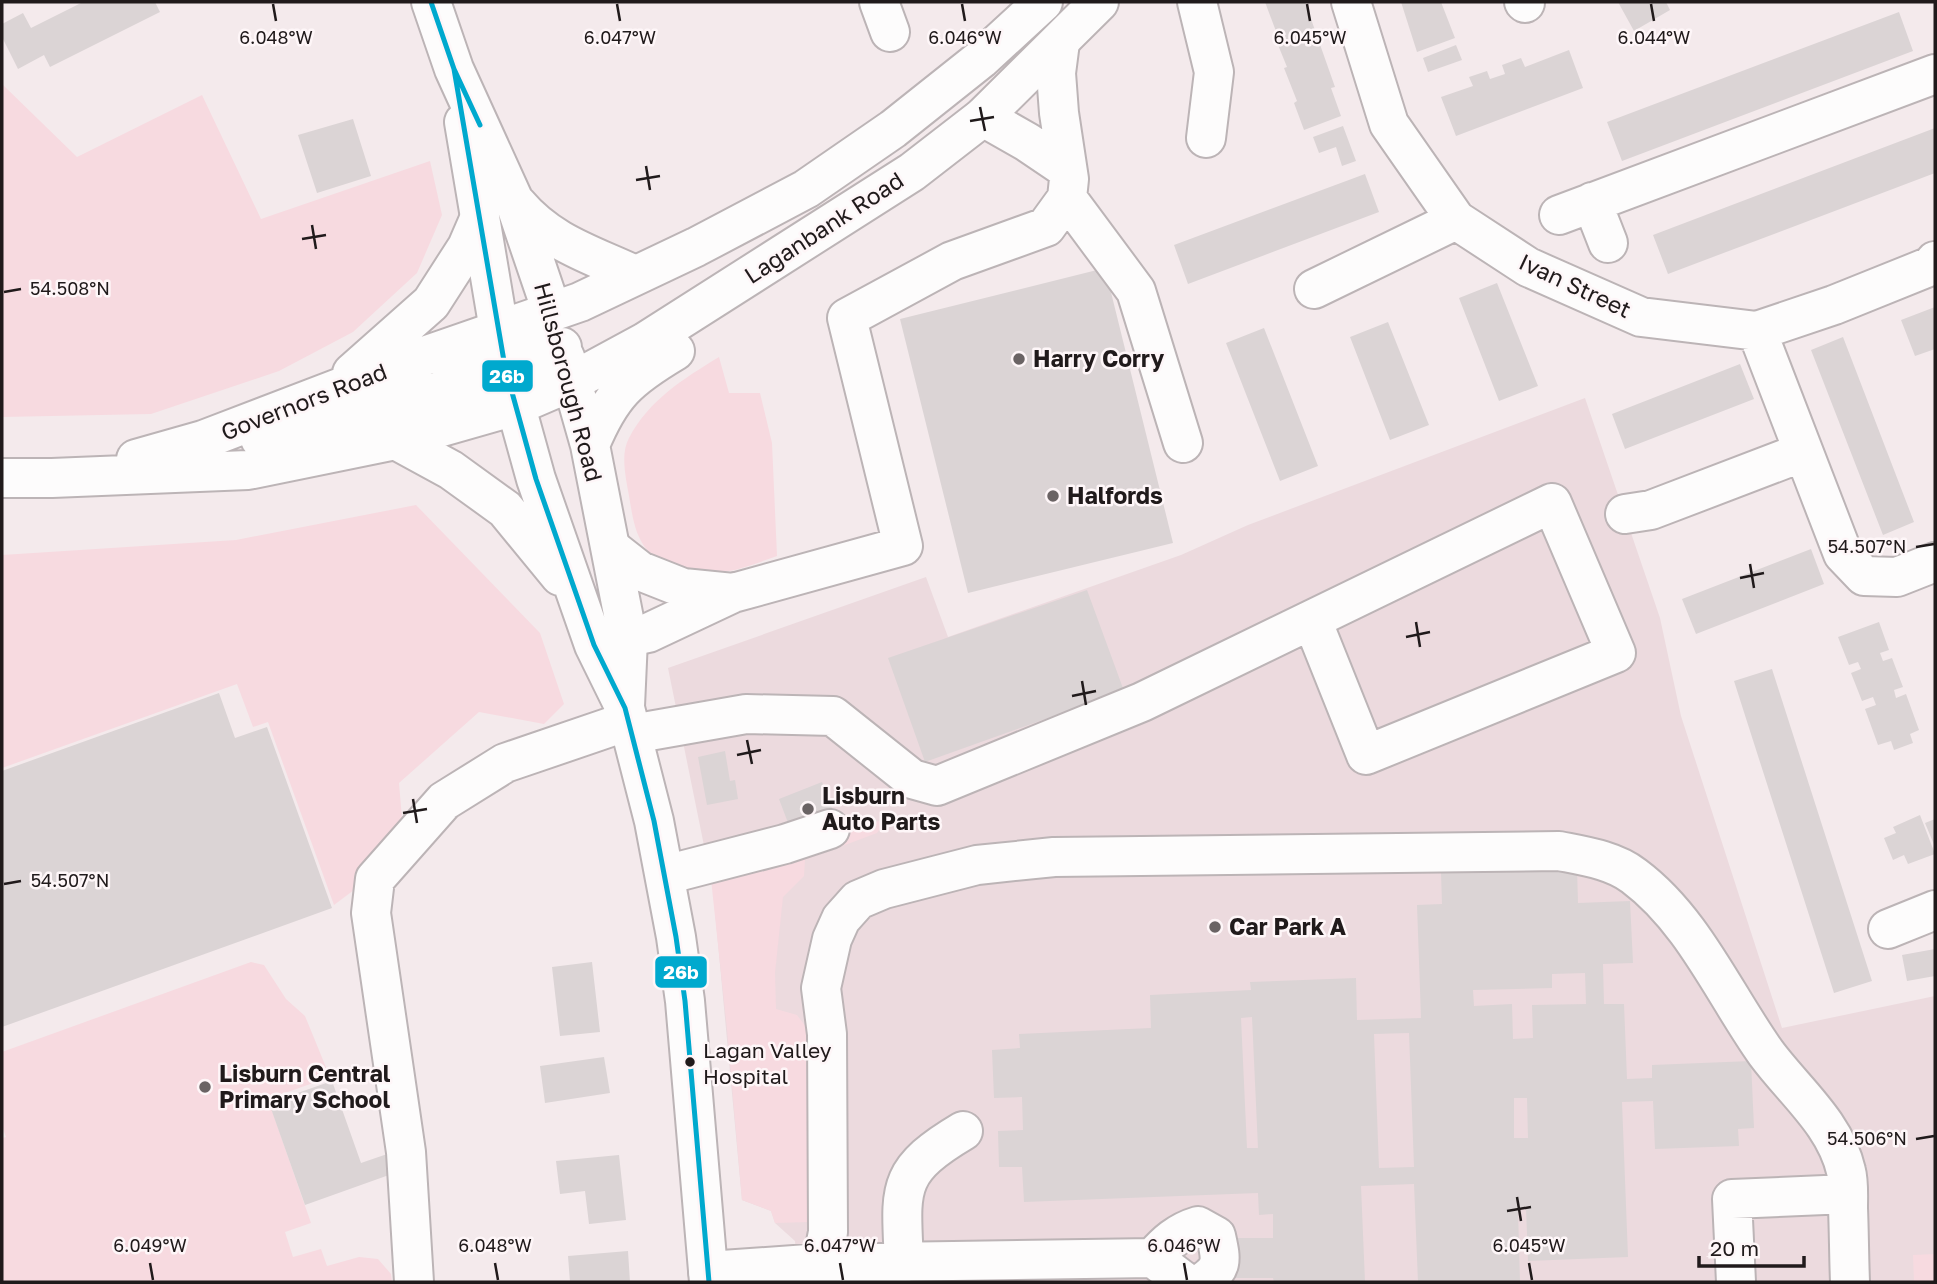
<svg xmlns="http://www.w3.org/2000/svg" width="1937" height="1284" viewBox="0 0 1937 1284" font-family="'Golos Text',sans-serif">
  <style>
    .built { fill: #ecdade }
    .green { fill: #f7dae0 }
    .building { fill: #dbd4d5; fill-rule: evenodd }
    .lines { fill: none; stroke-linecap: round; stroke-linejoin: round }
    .minor-casing { stroke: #bcb4b6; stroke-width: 42 }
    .major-casing { stroke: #bcb4b6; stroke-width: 42 }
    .highway-casing { stroke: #bcb4b6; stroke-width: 42 }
    .minor { stroke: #fdfcfc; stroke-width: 38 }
    .major { stroke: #fdfcfc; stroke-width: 38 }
    .highway { stroke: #fdfcfc; stroke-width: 38 }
    .bus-1-casing { stroke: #fef6f8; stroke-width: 10 }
    .bus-1 { stroke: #00a9ce; stroke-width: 5 }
    .ticks { fill: none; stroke: #201a1b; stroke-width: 2.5 }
    .poi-dot { fill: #6a6364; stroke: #fef6f8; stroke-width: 2.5 }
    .bus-dot { fill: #201a1b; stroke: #fef6f8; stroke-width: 2.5 }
    .labels { text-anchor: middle; stroke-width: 5; stroke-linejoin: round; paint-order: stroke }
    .bus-label { font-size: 21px; fill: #201a1b; stroke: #fef6f8; text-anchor: start }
    .street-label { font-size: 23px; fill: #201a1b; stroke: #fef6f8 }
    .poi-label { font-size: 23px; font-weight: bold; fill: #201a1b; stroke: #fef6f8; text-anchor: start }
    .ticks-label { font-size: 18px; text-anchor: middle; fill: #201a1b; stroke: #fef6f8; stroke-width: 5; stroke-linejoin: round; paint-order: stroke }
    .line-badge { stroke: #fef6f8; stroke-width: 2.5 }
    .badge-label { font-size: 19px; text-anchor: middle; font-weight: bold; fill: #fff }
  </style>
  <rect width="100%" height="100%" fill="#f4eaec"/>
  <path class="built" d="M1585 398 1660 618 1681 716 1782 1028 1935 996V1282H798L795 1241 775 1223 771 1211 742 1200 713 890 668 668 926 577 948 637 1181 555 1248 525Z"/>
  <path class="green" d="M2 84 77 157 202 95 261 219 430 161 442 215 417 273 353 332 279 371 151 414 2 417Z
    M719 357 729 393H760L772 443 777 556C740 569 719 579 679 568 667 565 652 557 644 546 634 531 632 513 629 496 626 478 620 454 629 438 649 400 683 379 719 357Z
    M416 505 540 633 564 704 544 724 479 712 399 783 403 830 354 890 334 905 268 722 253 727 237 684 2 768V555L236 540Z
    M888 817 877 833 805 860 804 876 783 897 775 973 776 1009 797 1015 806 1027 809 1222 775 1223 771 1211 742 1200 727 1029 711 879 844 835Z
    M251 962 264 965 286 999 305 1016 330 1077 268 1099 311 1223 285 1232 293 1257 321 1249 327 1266 359 1257 378 1259 391 1274 392 1282H2V1138L6 1137 2 1126V1052Z
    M1935 1254V1282H1914L1913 1255Z"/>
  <path class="building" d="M83 2H155L160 12 50 67 44 55 18 69 2 37V24L23 13 31 28Z
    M1265 2H1305L1335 87 1331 88 1341 116 1304 130 1294 103 1297 101 1284 68 1287 67 1274 35 1277 34Z
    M1401 2H1441L1455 38 1417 52Z
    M1618 2H1666L1670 10 1634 31Z
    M1899 12 1913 51 1622 161 1607 122Z
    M1456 45 1462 60 1428 72 1423 58Z
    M1569 50 1583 88 1456 136 1441 97 1473 86 1469 77 1487 71 1490 79 1505 74 1502 65 1521 58 1525 67Z
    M353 119 371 176 317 193 298 135Z
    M1343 126 1356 161 1342 166 1336 147 1319 153 1313 137Z
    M1935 128V173L1668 274 1653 235Z
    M1365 174 1379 212 1188 284 1174 245Z
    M1105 268 1173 543 968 593 900 319Z
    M1497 283 1538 386 1499 401 1459 298Z
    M1935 307V349L1915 356 1901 320Z
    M1388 322 1429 425 1390 440 1350 337Z
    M1264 328 1318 466 1280 481 1226 343Z
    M1843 337 1914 522 1883 535 1811 350Z
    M1740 364 1754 399 1625 449 1612 414Z
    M1811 549 1824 584 1696 634 1682 599Z
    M1087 590 1124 691 925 762 888 658Z
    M1879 622 1889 650 1880 653 1883 661 1892 658 1903 687 1894 690 1896 698 1906 694 1919 730 1910 734 1913 743 1894 750 1891 741 1878 745 1865 709 1876 705 1873 697 1862 701 1851 673 1861 669 1858 662 1849 665 1838 637Z
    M1772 669 1872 981 1834 993 1734 681Z
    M219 693 235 738 267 727 332 908 2 1027V771Z
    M725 751 730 781 735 780 738 799 707 805 698 757Z
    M822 782 836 819 793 836 779 799Z
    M1920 815 1935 854 1908 864 1904 855 1893 860 1884 838 1896 833 1893 827Z
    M1935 819V847L1925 823Z
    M1577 868 1578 903 1630 901 1633 963 1603 964 1604 1004H1624L1627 1079 1652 1078V1065L1751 1061 1754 1128 1738 1129 1739 1146 1655 1149 1653 1101 1622 1102 1628 1257 1528 1261 1526 1208 1518 1209 1520 1282H1418L1414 1184 1361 1186 1365 1282H1274L1273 1278H1229L1230 1238H1273V1214L1259 1215 1258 1193 1024 1202 1022 1167H999L998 1131 1023 1130 1022 1097 994 1098 992 1050 1020 1048 1019 1034 1151 1028 1150 995 1251 990 1250 982 1356 978 1357 1020 1421 1018 1417 905 1442 904 1441 873ZM1585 973 1586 1004 1532 1005 1533 1038 1513 1039 1512 1004 1474 1006 1473 990 1552 988V974ZM1252 1017 1258 1148H1247L1241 1018ZM1409 1033 1414 1167 1379 1168 1374 1034ZM1514 1098H1527L1528 1138H1514Z
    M1935 949V976L1907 981 1902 955Z
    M592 962 600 1032 560 1036 552 967Z
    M604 1057 610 1093 545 1103 540 1066Z
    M332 1081 361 1163 396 1151 403 1170 305 1205 269 1103Z
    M619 1155 626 1220 589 1224 585 1191 560 1194 556 1161Z
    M628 1251 630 1282H570L568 1256Z"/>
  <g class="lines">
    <defs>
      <path id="minor" d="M879 2 890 32
        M1197 2 1214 72 1206 138
        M1351 2 1389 124 1456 220 1528 267 1641 317 1757 331 1834 305 1931 266 1935 261
        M1524 2 1525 3
        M983 117 1027 142 1067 169
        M1067 198 1136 291 1183 443
        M1592 202 1608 243
        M1559 215 1935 74
        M1314 289 1456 220
        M1757 331 1843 554 1864 576 1897 577 1935 562
        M1625 514 1651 510 1803 452
        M612 549 640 571 683 588 733 593
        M596 644 648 633 733 593 903 546 847 318 952 261 1046 227 1067 198 1069 179 1059 113 1056 73 1060 42
        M632 734 746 714 833 716 912 779 937 786 1142 702 1552 503 1616 653 1366 755 1312 620
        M665 875 785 844 830 829
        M1888 929 1935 910
        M904 1263C901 1189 894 1172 963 1131
        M708 1271 822 1263 1153 1258
        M414 1282 406 1152 371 913 375 879 444 801 505 763 628 721
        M827 1282 822 1263 828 1232 827 1034 821 988 832 939 841 919 858 900 884 889 977 865 1054 857 1559 851C1584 856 1613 860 1634 876 1693 920 1724 994 1766 1053 1794 1091 1835 1123 1846 1171 1849 1182 1848 1196 1848 1208 1849 1233 1849 1257 1850 1282
        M1185 1282 1153 1258C1166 1243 1178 1232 1198 1226L1216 1236C1221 1259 1224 1268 1203 1282
        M1736 1282 1732 1199 1848 1194"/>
      <path id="major" d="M431 2 454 69 515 203 552 312
        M464 122 499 330
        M517 204C550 243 590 254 635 275"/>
      <path id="highway" d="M499 330 505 367 536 479 594 645 625 708 654 821 676 937 685 1001 709 1282
        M565 357 590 445 628 639 625 706
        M352 373 431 303 467 247 480 217
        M260 439C365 423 463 382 562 347
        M396 440 451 470 505 509 560 576
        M590 445C611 394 628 379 675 351
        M136 459 203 440 407 362 580 302 696 247 806 189 893 129 981 59 1043 2
        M2 478H52L248 470 396 440 515 406 573 381 645 342 912 172 983 117 1099 2"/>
    </defs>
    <use href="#minor" class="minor-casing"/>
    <use href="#major" class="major-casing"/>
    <use href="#highway" class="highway-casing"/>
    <use href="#minor" class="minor"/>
    <use href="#major" class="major"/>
    <use href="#highway" class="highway"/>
    <defs>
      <path id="bus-1" d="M431 2 454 69 480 125
        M454 69 505 367 536 479 594 645 625 708 654 821 676 937 685 1001 709 1282"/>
    </defs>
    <use href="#bus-1" class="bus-1-casing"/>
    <use href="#bus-1" class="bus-1"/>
  </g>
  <path class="ticks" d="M273 4 276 21M617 4 620 21M962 4 965 21M1307 4 1310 21M1651 4 1654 21M980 107 985 131M970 121 994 117M646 166 650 190M636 180 660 176M312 225 316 249M302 239 326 235M4 292 21 289M1916 547 1934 544M1750 564 1754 588M1740 578 1764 573M1416 622 1420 647M1406 637 1430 632M1082 681 1086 705M1072 696 1096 691M747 740 752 764M737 755 761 750M413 799 417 823M403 813 427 809M4 884 21 881M1916 1139 1934 1136M1517 1197 1521 1221M1507 1211 1531 1207M150 1263 153 1280M495 1263 498 1280M840 1263 843 1280M1184 1263 1187 1280M1529 1263 1532 1280"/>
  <g class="poi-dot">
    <circle cx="1019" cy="359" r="7"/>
    <circle cx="1053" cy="496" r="7"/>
    <circle cx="808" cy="809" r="7"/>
    <circle cx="1215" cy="927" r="7"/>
    <circle cx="205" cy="1087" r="7"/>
  </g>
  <circle class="bus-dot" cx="690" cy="1062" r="6"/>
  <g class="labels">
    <g class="bus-label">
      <text x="703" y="1058">Lagan Valley<tspan x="703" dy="26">Hospital</tspan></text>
    </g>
    <g class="street-label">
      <text transform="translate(824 228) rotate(-33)" y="8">Laganbank Road</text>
      <text transform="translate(1575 286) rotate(25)" y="8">Ivan Street</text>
      <text transform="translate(568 382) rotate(75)" y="8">Hillsborough Road</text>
      <text transform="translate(304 402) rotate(-21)" y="8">Governors Road</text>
    </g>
    <g class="poi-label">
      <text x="1033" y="367">Harry Corry</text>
      <text x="1067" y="504">Halfords</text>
      <text x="822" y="804">Lisburn<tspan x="822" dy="26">Auto Parts</tspan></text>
      <text x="1229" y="935">Car Park A</text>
      <text x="219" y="1082">Lisburn Central<tspan x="219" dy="26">Primary School</tspan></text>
    </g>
  </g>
  <g class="ticks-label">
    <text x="276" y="44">6.048°W</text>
    <text x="620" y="44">6.047°W</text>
    <text x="965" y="44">6.046°W</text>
    <text x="1310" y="44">6.045°W</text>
    <text x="1654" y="44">6.044°W</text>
    <text x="70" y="295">54.508°N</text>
    <text x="1867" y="553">54.507°N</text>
    <text x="70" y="887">54.507°N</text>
    <text x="1867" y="1145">54.506°N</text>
    <text x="150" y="1252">6.049°W</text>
    <text x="495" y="1252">6.048°W</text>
    <text x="840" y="1252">6.047°W</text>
    <text x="1184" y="1252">6.046°W</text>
    <text x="1529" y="1252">6.045°W</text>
  </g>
  <g class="line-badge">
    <rect x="481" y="359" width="53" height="34" rx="7" fill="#00a9ce"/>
    <rect x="654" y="955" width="54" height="34" rx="7" fill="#00a9ce"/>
  </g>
  <g class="badge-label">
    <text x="507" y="383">26b</text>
    <text x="681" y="979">26b</text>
  </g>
  <rect width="1937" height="1284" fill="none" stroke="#201a1b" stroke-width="7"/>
  <path d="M1699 1256v10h105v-10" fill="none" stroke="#201a1b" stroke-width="3.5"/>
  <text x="1710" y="1256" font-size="21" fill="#201a1b" stroke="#fef6f8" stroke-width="5" paint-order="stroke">20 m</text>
</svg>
